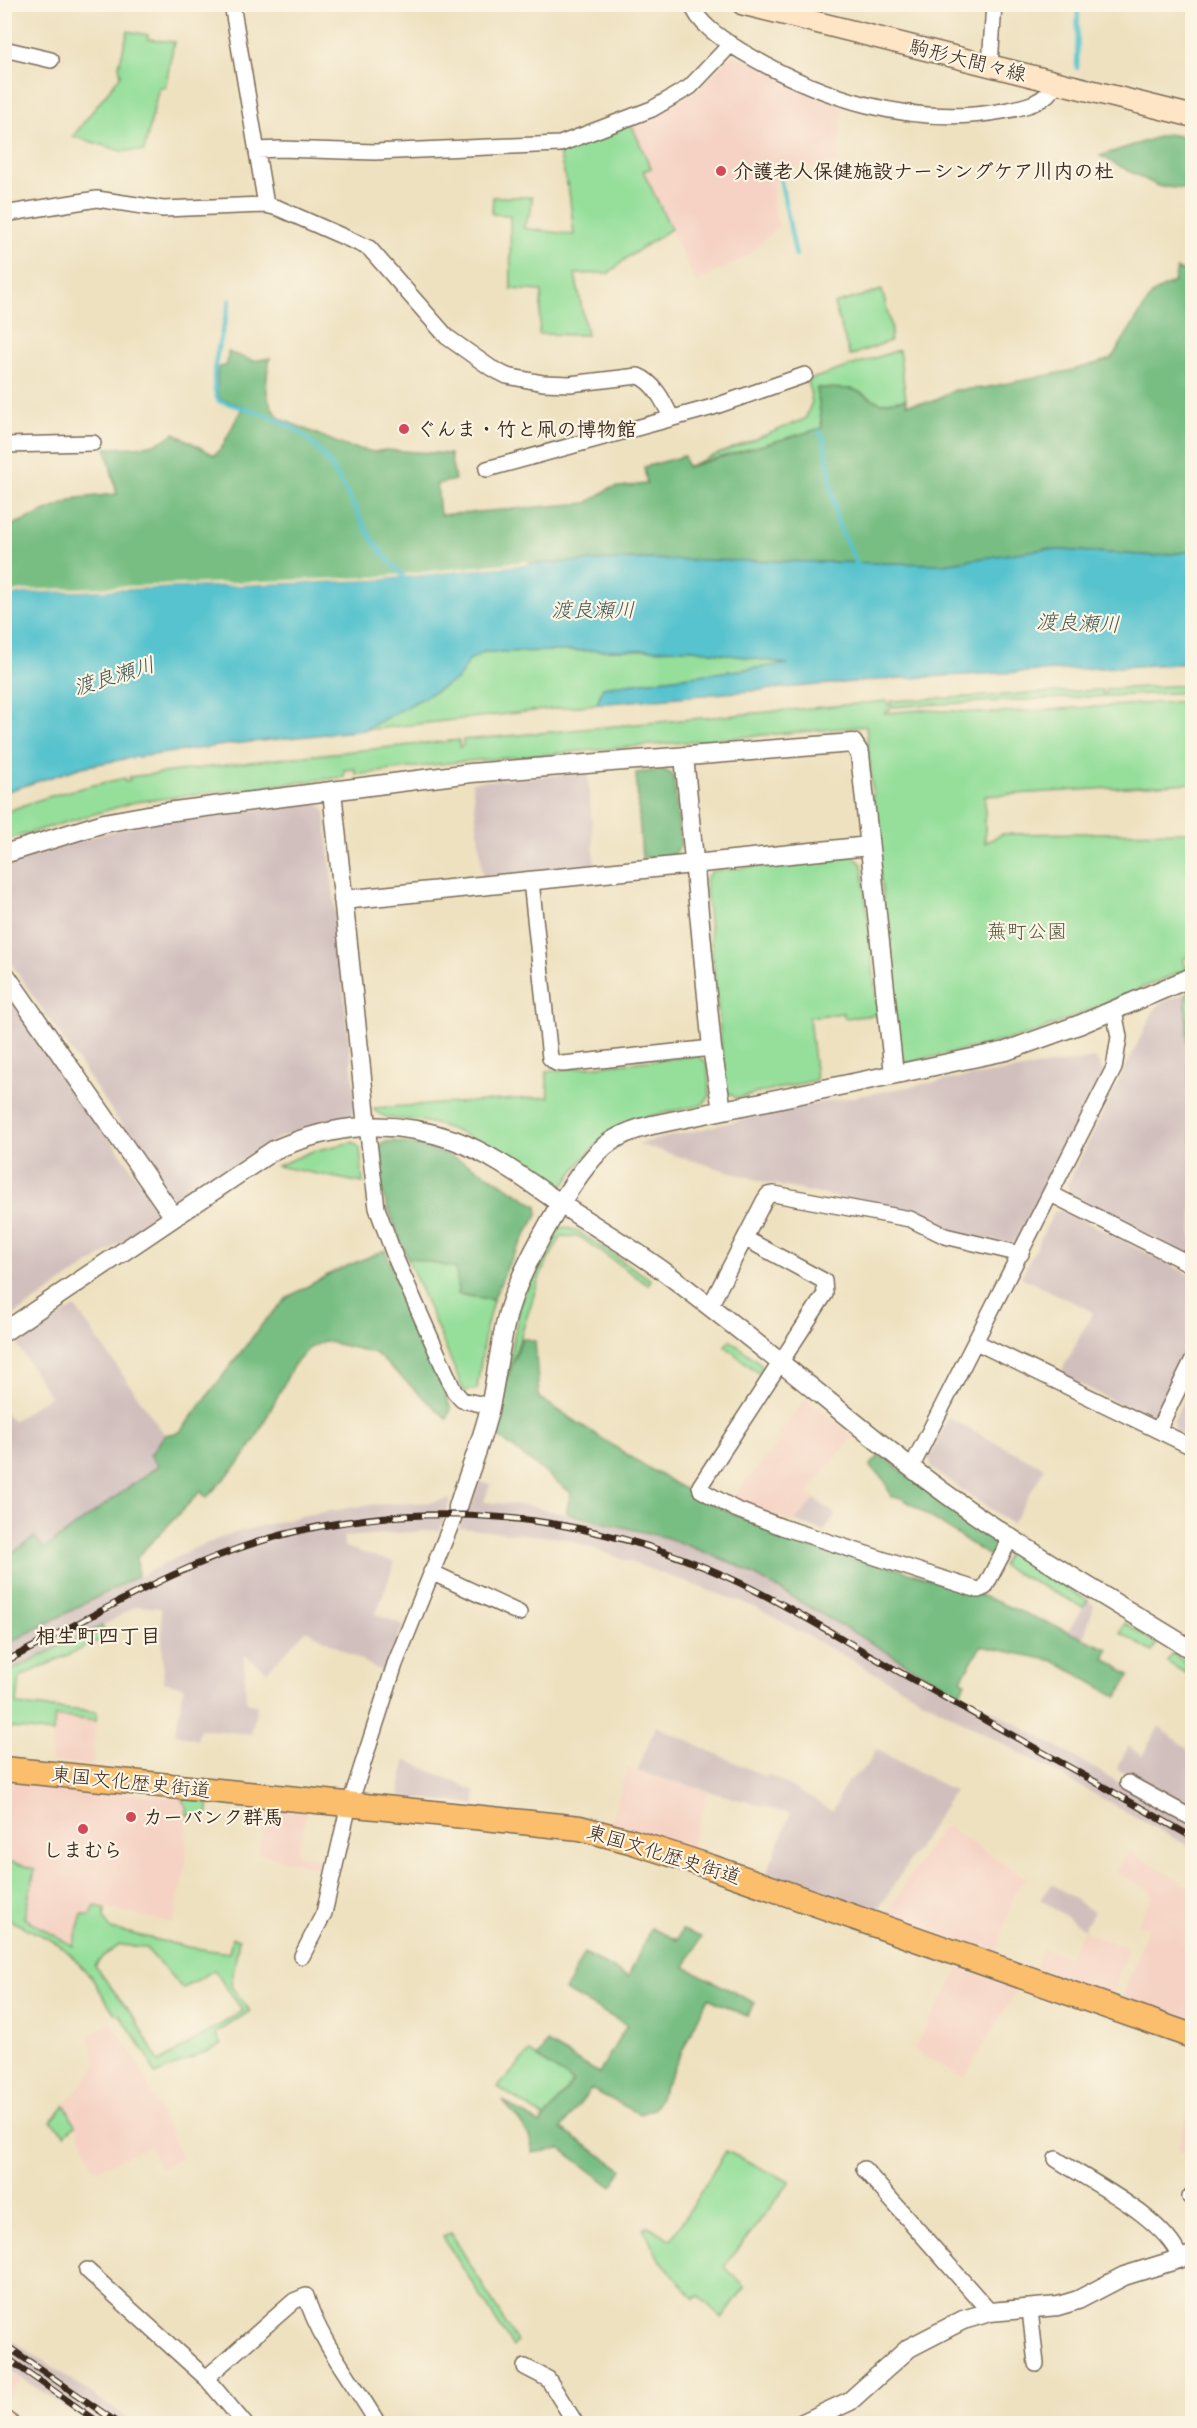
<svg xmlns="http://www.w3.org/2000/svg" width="1197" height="2428" viewBox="0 0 1197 2428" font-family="'Playpen Sans','Klee One',sans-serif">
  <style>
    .built { fill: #f5d2c3 }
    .industrial { fill: #d1bfbd }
    .green { fill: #96df9b; stroke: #68845c; stroke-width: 1.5; fill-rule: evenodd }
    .forest { fill: #78be83; stroke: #5a7450; stroke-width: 1.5 }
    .water { fill: #56c3ce; stroke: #487676; stroke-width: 1.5 }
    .pier { fill: #eee1c0 }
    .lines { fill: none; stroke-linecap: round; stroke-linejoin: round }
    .stream { stroke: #56c3ce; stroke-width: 4.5 }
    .minor-casing { stroke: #7a6a57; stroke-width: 18 }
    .tertiary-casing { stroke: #7a6a57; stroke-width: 21 }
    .secondary-casing { stroke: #7a6a57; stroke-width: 24 }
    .trunk-casing { stroke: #7a6a57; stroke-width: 27 }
    .minor { stroke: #fff; stroke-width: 15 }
    .tertiary { stroke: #fff; stroke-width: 18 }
    .secondary { stroke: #fde5c5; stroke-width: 21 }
    .trunk { stroke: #fabe6d; stroke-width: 24 }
    .rail-casing { stroke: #3b2a1e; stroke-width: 7 }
    .rail { stroke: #fcf5e5; stroke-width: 4.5; stroke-dasharray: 14; stroke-linecap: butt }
    .poi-dot { fill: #d1495b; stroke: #fcf5e5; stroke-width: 2 }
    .labels { text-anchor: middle; stroke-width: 4.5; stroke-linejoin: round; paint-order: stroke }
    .street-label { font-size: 20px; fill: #3b2a1e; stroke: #fcf5e5 }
    .poi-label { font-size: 20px; font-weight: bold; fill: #3b2a1e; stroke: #fcf5e5; text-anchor: start }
    .park-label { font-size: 20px; fill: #52573d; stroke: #fcf5e5 }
    .water-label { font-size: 21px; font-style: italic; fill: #435853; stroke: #fcf5e5 }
    .neighbourhood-label { font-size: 21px; font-weight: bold; fill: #3b2a1e; stroke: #fcf5e5 }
  </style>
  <rect width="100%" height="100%" fill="#fcf5e5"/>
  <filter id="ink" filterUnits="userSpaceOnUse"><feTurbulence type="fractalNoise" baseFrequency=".0167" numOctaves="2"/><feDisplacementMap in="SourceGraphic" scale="12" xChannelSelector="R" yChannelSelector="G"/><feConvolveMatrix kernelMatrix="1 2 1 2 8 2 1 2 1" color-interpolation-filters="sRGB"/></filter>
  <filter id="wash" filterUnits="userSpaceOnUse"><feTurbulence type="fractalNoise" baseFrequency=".008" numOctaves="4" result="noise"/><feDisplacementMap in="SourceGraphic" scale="24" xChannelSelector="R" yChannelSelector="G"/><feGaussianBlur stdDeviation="1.35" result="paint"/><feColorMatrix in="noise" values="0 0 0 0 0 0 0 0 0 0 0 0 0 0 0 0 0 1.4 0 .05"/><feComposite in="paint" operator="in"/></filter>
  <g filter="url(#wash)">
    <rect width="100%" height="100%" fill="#eee1c0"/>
    <path class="built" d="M738 56 844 105 837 161 824 167H776L777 179 774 181 773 205 779 226 749 255 696 283 643 171 651 167 631 124 694 93 714 75 727 57Z
      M806 1398 853 1437 808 1492 815 1499 794 1523 729 1500 783 1438 779 1434Z
      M55 1716 96 1721 92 1766 50 1762Z
      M627 1768 708 1792 691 1849 610 1824Z
      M4 1781 181 1798 187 1808 186 1864 173 1923 95 1906 90 1916 82 1915 73 1946 23 1918 35 1869 5 1860Z
      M268 1809 307 1812 297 1854 328 1861 326 1870 258 1853Z
      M947 1827 1026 1878 1015 1892 996 1954 886 1914 941 1828Z
      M1129 1851 1192 1888V2023L1124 1998 1123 1995 1147 1928 1137 1924 1152 1897 1150 1890 1116 1873Z
      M1084 1929 1096 1938 1125 1946 1127 1951 1112 1996 1035 1969 1042 1948 1068 1957Z
      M960 1968 1018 1988 964 2078 913 2050Z
      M111 2021 136 2059 182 2158 160 2169 149 2146 95 2171 72 2115 65 2105 97 2065 88 2036Z
      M1192 2097V2156L1178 2149Z
      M5 2367 21 2379 5 2403Z"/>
    <path class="industrial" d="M588 773 595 865 483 877 472 782Z
      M317 802 325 810 356 1109 351 1116 313 1126 281 1137 262 1147 185 1200 172 1199 5 955 4 864 113 831 153 822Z
      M4 985 158 1207 156 1219 4 1322Z
      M1192 991V1257L1071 1195 1067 1185 1154 1010 1162 1002Z
      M1095 1058 1105 1073 1018 1244 954 1234 917 1214 767 1183 638 1144 788 1109 929 1083Z
      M1061 1209 1192 1276V1346L1156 1416 1148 1418 1060 1374 1093 1312 1021 1277 1054 1212Z
      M75 1307 165 1435 150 1455 159 1465 44 1549 35 1538 5 1558 4 1412 13 1421 50 1396 17 1345Z
      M1192 1382V1439L1174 1431 1173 1422Z
      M948 1418 1045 1468 1012 1524 931 1468 930 1458Z
      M477 1481 490 1484 484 1502 530 1506 668 1538 737 1565 1192 1824V1848L757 1608 564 1538 459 1528Z
      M451 1498 440 1530 344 1537V1547L395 1562 376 1614 403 1625 386 1674 307 1630 267 1671 244 1655 246 1701 257 1706 251 1734 200 1729 197 1740 175 1734 184 1687 164 1682 161 1608 136 1606 102 1626 5 1673V1645L197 1547 237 1532 306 1515 366 1505 432 1502Z
      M815 1499 836 1515 824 1531 795 1521Z
      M1088 1601 1094 1605 1084 1638 1067 1632Z
      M656 1726 764 1776 770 1775 833 1811 846 1783 867 1766 876 1749 954 1791 876 1913 766 1875 790 1814 637 1771Z
      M1159 1726 1192 1753V1811L1117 1769 1128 1746 1142 1756Z
      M408 1761 475 1791V1805L399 1796 405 1762Z
      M1052 1884 1094 1912 1084 1929 1040 1899Z
      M4 2334 27 2350 135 2423H89L5 2367Z"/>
    <path class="green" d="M128 31 148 35V39L174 42 166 83 165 88 159 87 144 151H121L73 136 121 75 119 65Z
      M631 124 651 168 643 171 671 229 628 257 609 273 575 274 587 335 539 334 542 291 511 289 510 215 492 214 493 197H532L531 210 523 228 574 235 569 192 559 153Z
      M882 290 892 330 890 341 850 356 834 304Z
      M899 350 906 399 881 403 853 389 817 388 822 428 686 467 805 419 812 402 808 380Z
      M693 649 790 664 603 687 597 704 364 730 458 679 469 660 484 652Z
      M1192 685V692L919 705 893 707 885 713 922 710 993 713 1192 701V783L985 796V843L1002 834 1192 832V954L1183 959 1187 969 1032 1034 907 1063 898 1053 866 726 448 763 356 775 355 769 344 770V777L135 802 5 840 4 813C43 796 84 787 125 778V782L129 781V777L275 759 459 740V747L463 746V740L887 701 888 705H891V701L1102 690 1103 694 1106 693V689Z
      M853 856 862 864 878 1015 844 1018 843 1013 809 1017 816 1080 736 1098 726 1092 705 880 712 871Z
      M1192 991V1149L1186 1001 1187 993Z
      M697 1056 707 1063 710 1096 702 1105C635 1119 605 1121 566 1183L551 1186C511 1161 470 1130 422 1121 405 1118 387 1122 374 1110V1108L549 1097 546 1071Z
      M353 1142 360 1148 363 1183 277 1166 313 1151Z
      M565 1227 579 1232 651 1280 648 1285 580 1237 561 1236 541 1273 504 1388 520 1306 533 1275 559 1230Z
      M407 1257 456 1268 458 1294 493 1300 485 1332 477 1389 464 1391Z
      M730 1340 761 1364 763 1377 725 1346Z
      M1008 1551 1088 1601 1083 1607 1002 1566Z
      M1125 1623 1157 1644 1152 1652 1120 1632Z
      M102 1626 107 1637 20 1677 17 1705 97 1712 96 1721 55 1716 53 1733 5 1727V1673Z
      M1172 1653 1192 1666V1677L1167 1662Z
      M181 1798 209 1801 207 1817 187 1815V1808Z
      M5 1860 35 1869 24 1918 73 1946 82 1914 90 1916 95 1906 105 1908 104 1919 111 1929 188 1947 229 1953 232 1938 239 1939 231 1986 250 2011 215 2034 222 2045 155 2075 147 2055 120 2015 115 2014 91 1977 69 1953 53 1941 5 1918ZM120 1945 145 1947 183 1989 214 1970 243 2011 159 2062 135 2019 95 1966 103 1956Z
      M530 2052 573 2081 545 2118 498 2087Z
      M65 2105 75 2125 65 2134 51 2121Z
      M726 2151 790 2182 724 2267 745 2287 722 2318 699 2296 694 2299 658 2257 643 2228 648 2226 671 2240Z
      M451 2233 517 2342 513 2347 443 2237Z"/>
    <path class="forest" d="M1167 134 1192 138V190L1158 186 1100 156Z
      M1177 269 1192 275V551L1156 556 1044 549 943 564 634 559 529 564 374 580 5 597V528L78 498 117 494 106 448C131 447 154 450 174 433L214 455 222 447 243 406 220 399 217 391V368L227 365 228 352 253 361 270 358C265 381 263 402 281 419L345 446 374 452 385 450 450 454 455 480 437 484 440 515 587 503 610 488 647 484 644 467 684 456 687 467 822 428 817 388 853 389 881 403 906 399 907 404 931 402 955 390 984 388 1069 371 1111 359 1153 293 1174 282Z
      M664 770 673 775 681 845 674 855 642 858 636 773Z
      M393 1141C455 1150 486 1173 537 1206L538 1214 509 1263 493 1300 458 1294 456 1268 407 1257 381 1190 377 1149 382 1143Z
      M385 1250 451 1409 447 1419 375 1353 324 1341 309 1348 293 1366 255 1440 240 1462 206 1498 201 1491 137 1557 138 1576 5 1645V1558L35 1537 44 1549 158 1466 150 1455 165 1435 180 1432 264 1322 288 1297 333 1272Z
      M522 1338 535 1341 539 1398C600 1436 660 1479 725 1510 809 1548 901 1566 987 1598 1028 1614 1068 1632 1108 1649L1104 1658 1130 1675 1117 1697 1054 1661 981 1646 961 1679 965 1682 961 1692 954 1691 737 1565 668 1538 566 1513 571 1493 494 1433 504 1388Z
      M880 1455 999 1543 991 1557 902 1498 891 1497 885 1481 870 1466Z
      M651 1928 677 1940 682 1930 701 1937 685 1967 755 2003 747 2016 708 1998 654 2109 640 2114 591 2089 561 2129 622 2169 612 2187 561 2149 532 2153C534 2134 514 2115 503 2101L540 2124 573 2082 537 2057 547 2043 599 2073 627 2025 565 1991 584 1953 628 1977Z"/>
    <path class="water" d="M1044 549 1156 556 1192 551V663L889 679 597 704 603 687 788 664 693 649 484 652 469 660 458 679 364 730 232 744 130 758 82 767 5 792V597L25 593 374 580 529 564 634 559 943 564Z"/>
    <path class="pier" d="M528 561 529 564 374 580 25 593 5 597 4 594 24 590 374 577Z"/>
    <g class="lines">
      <path class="stream" d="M1077 68 1078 4
        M779 172 796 256
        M230 300C225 327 205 378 219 401 245 408 274 415 296 430 334 456 349 502 372 539 381 554 396 567 407 581
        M819 432 824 438 837 522 858 566"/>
    </g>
  </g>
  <g filter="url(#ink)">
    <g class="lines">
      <defs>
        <path id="minor" d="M232 4 266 205
          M692 4C698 25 724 40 741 51 819 98 912 128 1003 111 1025 107 1046 103 1057 82
          M4 49 51 60
          M990 65 994 4
          M257 150 280 149 375 152 560 144 652 109 690 87 731 44
          M4 214 97 199 163 209 266 205 278 208 369 248 447 337 491 368 507 376 543 383 570 384 638 376C654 382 664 402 671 417
          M4 445 93 443
          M487 469 713 407 805 375
          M531 881 550 1058 556 1063 563 1064 712 1048
          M367 1126 377 1208 395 1257 454 1391 462 1400 490 1406
          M1051 1194 1192 1265
          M746 1239 824 1281 825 1294 700 1486 701 1490 735 1509 782 1527 978 1590 985 1587 1011 1537
          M710 1306 764 1201 768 1195 774 1194 910 1219 945 1236 1021 1254
          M976 1342 1192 1447
          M1158 1430 1192 1361
          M911 1468 1114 1068 1119 1037 1114 1011
          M431 1572 519 1613
          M1128 1783 1192 1818
          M302 1956 324 1913 347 1813 395 1664 458 1507
          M1056 2159C1092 2183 1164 2217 1180 2258
          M864 2169 990 2312
          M1190 2197 1192 2198
          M87 2270 206 2378 294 2301 306 2296C320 2343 354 2382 378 2424
          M1030 2310 1036 2364
          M525 2367 548 2379 576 2424
          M206 2378 245 2424"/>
        <path id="tertiary" d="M684 756 712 1048 722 1110
          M332 791 367 1126
          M4 854 104 823 159 813 471 773 853 743 860 754 894 1074
          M343 900 869 846
          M4 973 174 1217
          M4 1332 274 1150C334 1124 390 1118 454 1140 495 1155 534 1186 570 1210 602 1231 635 1250 666 1273 749 1335 828 1402 909 1466 995 1534 1099 1592 1192 1650
          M458 1507C468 1473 482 1442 490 1407 497 1374 500 1341 509 1309 522 1267 573 1172 606 1145 620 1134 635 1129 652 1125L1006 1051 1081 1024 1192 977
          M801 2424 850 2401 909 2348 963 2320 990 2312 1058 2306 1078 2300 1124 2276 1192 2255"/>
        <path id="secondary" d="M743 4 1192 116
          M4 2421 8 2424"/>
        <path id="trunk" d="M4 1769 580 1828 633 1842 711 1867 1192 2036"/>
      </defs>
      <use href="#minor" class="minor-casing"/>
      <use href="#tertiary" class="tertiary-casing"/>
      <use href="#secondary" class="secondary-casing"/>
      <use href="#trunk" class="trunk-casing"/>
      <use href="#minor" class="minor"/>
      <use href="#tertiary" class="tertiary"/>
      <use href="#secondary" class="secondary"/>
      <use href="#trunk" class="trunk"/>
      <defs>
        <path id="rail" d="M4 1662C95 1616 182 1561 282 1535 423 1499 575 1512 709 1569 776 1597 839 1638 903 1674 1000 1728 1096 1782 1192 1837
          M4 2344 119 2424
          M4 2356 101 2424"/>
      </defs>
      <use href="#rail" class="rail-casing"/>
      <use href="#rail" class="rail"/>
    </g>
  </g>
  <g class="poi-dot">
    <circle cx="721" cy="171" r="6"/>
    <circle cx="404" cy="429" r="6"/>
    <circle cx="131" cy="1817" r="6"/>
    <circle cx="83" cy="1829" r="6"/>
  </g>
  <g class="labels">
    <g class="street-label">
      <text transform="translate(968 60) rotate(14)" y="7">駒形大間々線</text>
      <text transform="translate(131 1782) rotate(6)" y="7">東国文化歴史街道</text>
      <text transform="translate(664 1854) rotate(17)" y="7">東国文化歴史街道</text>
    </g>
    <g class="poi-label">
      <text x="733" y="178">介護老人保健施設ナーシングケア川内の杜</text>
      <text x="416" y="436">ぐんま・竹と凧の博物館</text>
      <text x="143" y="1824">カーバンク群馬</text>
      <text x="83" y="1857" text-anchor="middle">しまむら</text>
    </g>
    <g class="park-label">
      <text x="1027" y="938">蕪町公園</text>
    </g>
    <g class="water-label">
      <text x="593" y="617">渡良瀬川</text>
      <text transform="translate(1078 623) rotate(2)" y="7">渡良瀬川</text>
      <text transform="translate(114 676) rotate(-17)" y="7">渡良瀬川</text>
    </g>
    <g class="neighbourhood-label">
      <text x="98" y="1643">相生町四丁目</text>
    </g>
  </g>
  <rect width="1197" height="2428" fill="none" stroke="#fcf5e5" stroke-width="24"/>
</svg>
